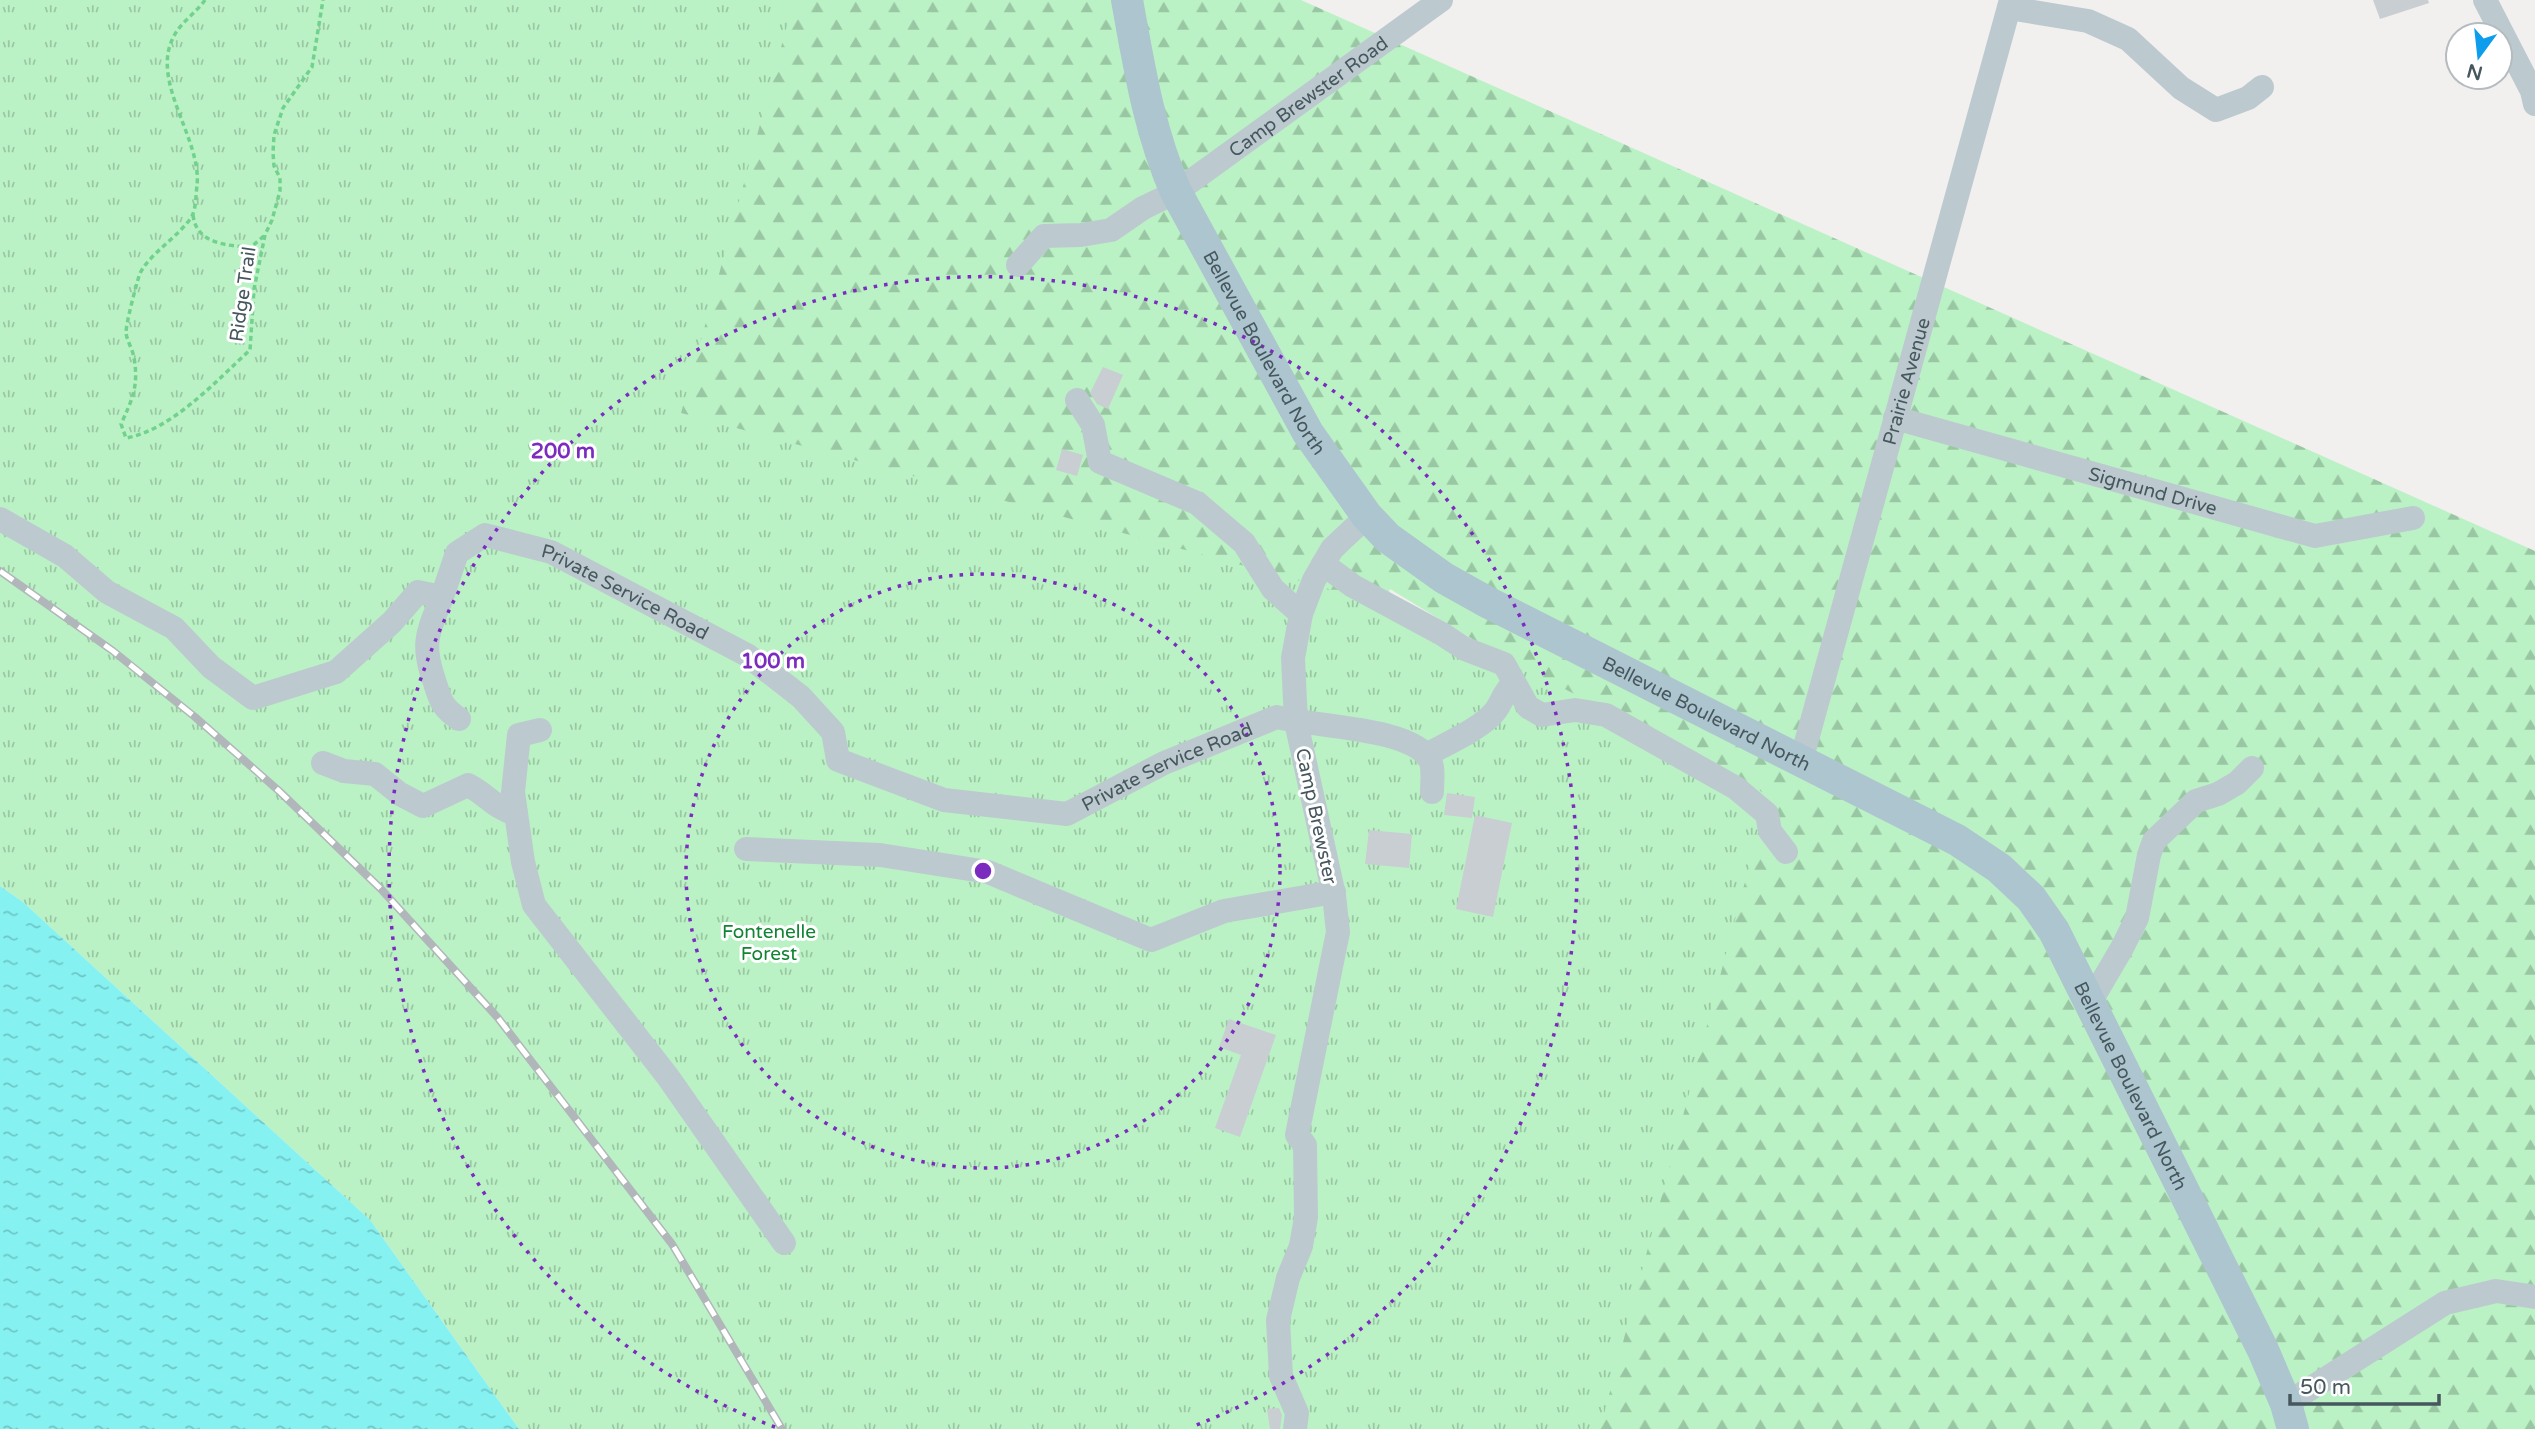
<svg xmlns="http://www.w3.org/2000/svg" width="2535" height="1429" viewBox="0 0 2535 1429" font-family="'Varela Round',sans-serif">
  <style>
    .forest { fill: url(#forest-firs); fill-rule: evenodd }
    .park { fill: url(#park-tufts) }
    .water { fill: url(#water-ripples) }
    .building { fill: #c8ced2 }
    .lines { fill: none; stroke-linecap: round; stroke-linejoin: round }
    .path { stroke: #71d28e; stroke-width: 3.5; stroke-dasharray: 5 3.5; stroke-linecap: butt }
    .minor { stroke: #bccacf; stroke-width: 24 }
    .major { stroke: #adc5cf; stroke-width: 32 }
    .rail-casing { stroke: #b1b6ba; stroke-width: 8 }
    .rail { stroke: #fff; stroke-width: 5; stroke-dasharray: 16; stroke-linecap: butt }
    .ring { fill: none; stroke: #7b2cbf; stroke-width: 3.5; stroke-dasharray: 3.5 7 }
    .labels { text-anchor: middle; stroke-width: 6; stroke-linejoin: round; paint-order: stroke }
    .street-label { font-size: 19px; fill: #46575e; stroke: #fff }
    .park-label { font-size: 19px; fill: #118433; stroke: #fff }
    .centre { fill: #7b2cbf; stroke: #fff; stroke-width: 3.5 }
    .ring-label { font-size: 21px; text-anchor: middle; font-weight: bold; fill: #7b2cbf; stroke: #fff; stroke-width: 6; stroke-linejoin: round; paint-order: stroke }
  </style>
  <defs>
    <pattern id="forest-firs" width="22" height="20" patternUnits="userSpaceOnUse" patternTransform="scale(1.75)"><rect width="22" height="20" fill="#bbf2c5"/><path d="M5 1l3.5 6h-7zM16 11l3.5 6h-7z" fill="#9ac7a3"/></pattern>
    <pattern id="park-tufts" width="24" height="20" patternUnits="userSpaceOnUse" patternTransform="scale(1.75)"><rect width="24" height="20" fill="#bbf2c5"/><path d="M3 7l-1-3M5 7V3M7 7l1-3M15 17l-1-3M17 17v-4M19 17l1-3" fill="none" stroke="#9ac7a3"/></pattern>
    <pattern id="water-ripples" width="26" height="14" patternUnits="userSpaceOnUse" patternTransform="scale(1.75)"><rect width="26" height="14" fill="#85f1f1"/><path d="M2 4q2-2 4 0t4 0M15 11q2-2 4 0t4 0" fill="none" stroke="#6fc6c6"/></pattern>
  </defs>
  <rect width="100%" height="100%" fill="#f2efef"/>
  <path class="forest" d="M0 0H1301L2535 551V1429H527L370 1220 0 870ZM1390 589 1735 799 1354 706Z"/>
  <path class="park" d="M0 0H794L681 413 1421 614 1768 795 1600 1429H519L370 1220 23 902 0 886Z"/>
  <path class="water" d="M0 886 23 902 370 1220 519 1429H0Z"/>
  <path class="building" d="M2373 0H2428L2429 3 2380 19Z
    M1103 367 1123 375 1108 409 1097 404 1090 393Z
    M1062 449 1083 455 1077 476 1056 470Z
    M1447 793 1475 797 1472 818 1444 815Z
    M1475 815 1512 823 1493 917 1456 909Z
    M1369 830 1412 834 1409 868 1365 864Z
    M1229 1019 1276 1035 1240 1137 1215 1128 1241 1055 1219 1047Z
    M1279 1408 1282 1415 1280 1429H1270L1267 1409Z"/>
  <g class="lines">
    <path class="path" d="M205 0C196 13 181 22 174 36 149 81 202 139 197 185 196 193 196 209 192 216 181 235 146 256 139 276 136 286 126 323 126 333 127 341 133 350 134 358 139 386 132 400 121 424L126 438C172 430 216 381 250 350L254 289 265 235 272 220 280 191V178L274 166 273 153 274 135 283 108 312 67 323 0
      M193 215C196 244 228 246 251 247L265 235"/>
    <g class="minor">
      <path d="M2485 0 2532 91 2535 104"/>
      <path d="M2009 8 2088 21 2128 39 2181 88 2216 110 2248 98 2262 87"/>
      <path id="s1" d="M1018 265 1044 236 1081 235 1111 230 1143 208 1176 192 1441 0"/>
      <path d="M1077 400 1093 425 1100 462 1197 503 1244 543 1273 589 1301 614"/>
      <path id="s2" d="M1895 418 2315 536 2413 518"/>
      <path id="s3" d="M0 519 65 556 107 592 174 628 211 667 253 698 336 672 392 622 418 592 442 597 457 553 485 535 551 552 747 655 801 697 833 732 838 760 944 800 1067 814 1164 763 1277 717C1313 727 1412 727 1430 760 1434 768 1432 783 1432 792"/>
      <path d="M1323 564 1353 586 1442 634 1465 649 1504 664 1528 707 1542 715 1575 710 1606 715 1736 788 1767 814 1770 831 1786 852"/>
      <path d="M442 597C427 634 421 644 435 683 441 702 442 707 459 719"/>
      <path d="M540 730 519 735 513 792 523 862 534 905 668 1077 784 1243"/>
      <path d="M1426 755C1446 744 1483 728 1496 710 1503 700 1504 691 1514 683"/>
      <path id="s4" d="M1801 761 2011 0"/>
      <path d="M323 763 344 771 375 774 400 794 423 806 468 785C486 794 496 809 516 814"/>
      <path d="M746 849 880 855 988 872 1151 940 1224 911 1334 892"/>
      <path d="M2091 1001 2122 948 2137 918 2149 855 2154 841 2196 801 2218 794 2237 783 2252 768"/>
      <path d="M2286 1404 2445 1303 2496 1291 2535 1297"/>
      <path d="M1295 1429 1297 1413 1281 1376 1278 1320 1288 1278 1301 1246 1306 1217 1305 1145 1297 1135 1338 932 1334 895 1296 722 1293 658 1301 614 1314 580 1332 549 1367 516"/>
    </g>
    <path class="major" id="s5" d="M1127 0C1139 66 1149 131 1176 192L1308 433 1367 516 1388 538 1444 578 1487 602 1957 840 1999 868 2031 898 2054 931 2263 1350 2286 1404 2293 1429"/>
    <defs>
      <path id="rail" d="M0 571 113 651 195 717 279 791 381 889 498 1018 672 1244 782 1429"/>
    </defs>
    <use href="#rail" class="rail-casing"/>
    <use href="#rail" class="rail"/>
  </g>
  <g class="ring">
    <circle cx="983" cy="871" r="297"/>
    <path d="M775 1427A594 594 0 1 1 1191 1427"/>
  </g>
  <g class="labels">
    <g class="street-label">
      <text dy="7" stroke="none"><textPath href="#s1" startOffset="345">Camp Brewster Road</textPath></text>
      <text transform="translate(242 294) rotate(-82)" y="7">Ridge Trail</text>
      <text dy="7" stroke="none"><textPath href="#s5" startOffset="382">Bellevue Boulevard North</textPath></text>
      <text dy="7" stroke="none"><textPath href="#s4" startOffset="394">Prairie Avenue</textPath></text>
      <text dy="7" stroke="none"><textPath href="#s2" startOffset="268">Sigmund Drive</textPath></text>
      <text dy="7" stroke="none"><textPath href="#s3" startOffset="770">Private Service Road</textPath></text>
      <text dy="7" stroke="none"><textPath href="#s5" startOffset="970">Bellevue Boulevard North</textPath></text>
      <text dy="7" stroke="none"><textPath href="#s3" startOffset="1400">Private Service Road</textPath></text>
      <text transform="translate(1317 816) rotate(78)" y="7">Camp Brewster</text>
      <text dy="7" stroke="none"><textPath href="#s5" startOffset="1558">Bellevue Boulevard North</textPath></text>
    </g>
    <g class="park-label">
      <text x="769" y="938">Fontenelle<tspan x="769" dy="22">Forest</tspan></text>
    </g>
  </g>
  <circle cx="983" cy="871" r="10" class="centre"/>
  <g class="ring-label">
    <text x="563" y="458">200 m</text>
    <text x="773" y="668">100 m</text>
  </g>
  <g transform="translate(2479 56) rotate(195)"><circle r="33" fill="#ffffff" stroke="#b5bcbf" stroke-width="2"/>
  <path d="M0-5L12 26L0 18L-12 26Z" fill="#0e9dec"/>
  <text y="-10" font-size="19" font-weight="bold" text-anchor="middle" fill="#46575e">N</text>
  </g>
  <path d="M2290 1394v10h149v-10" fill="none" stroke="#46575e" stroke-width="3.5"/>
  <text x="2300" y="1394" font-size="21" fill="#46575e" stroke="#ffffff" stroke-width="5" paint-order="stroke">50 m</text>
</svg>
